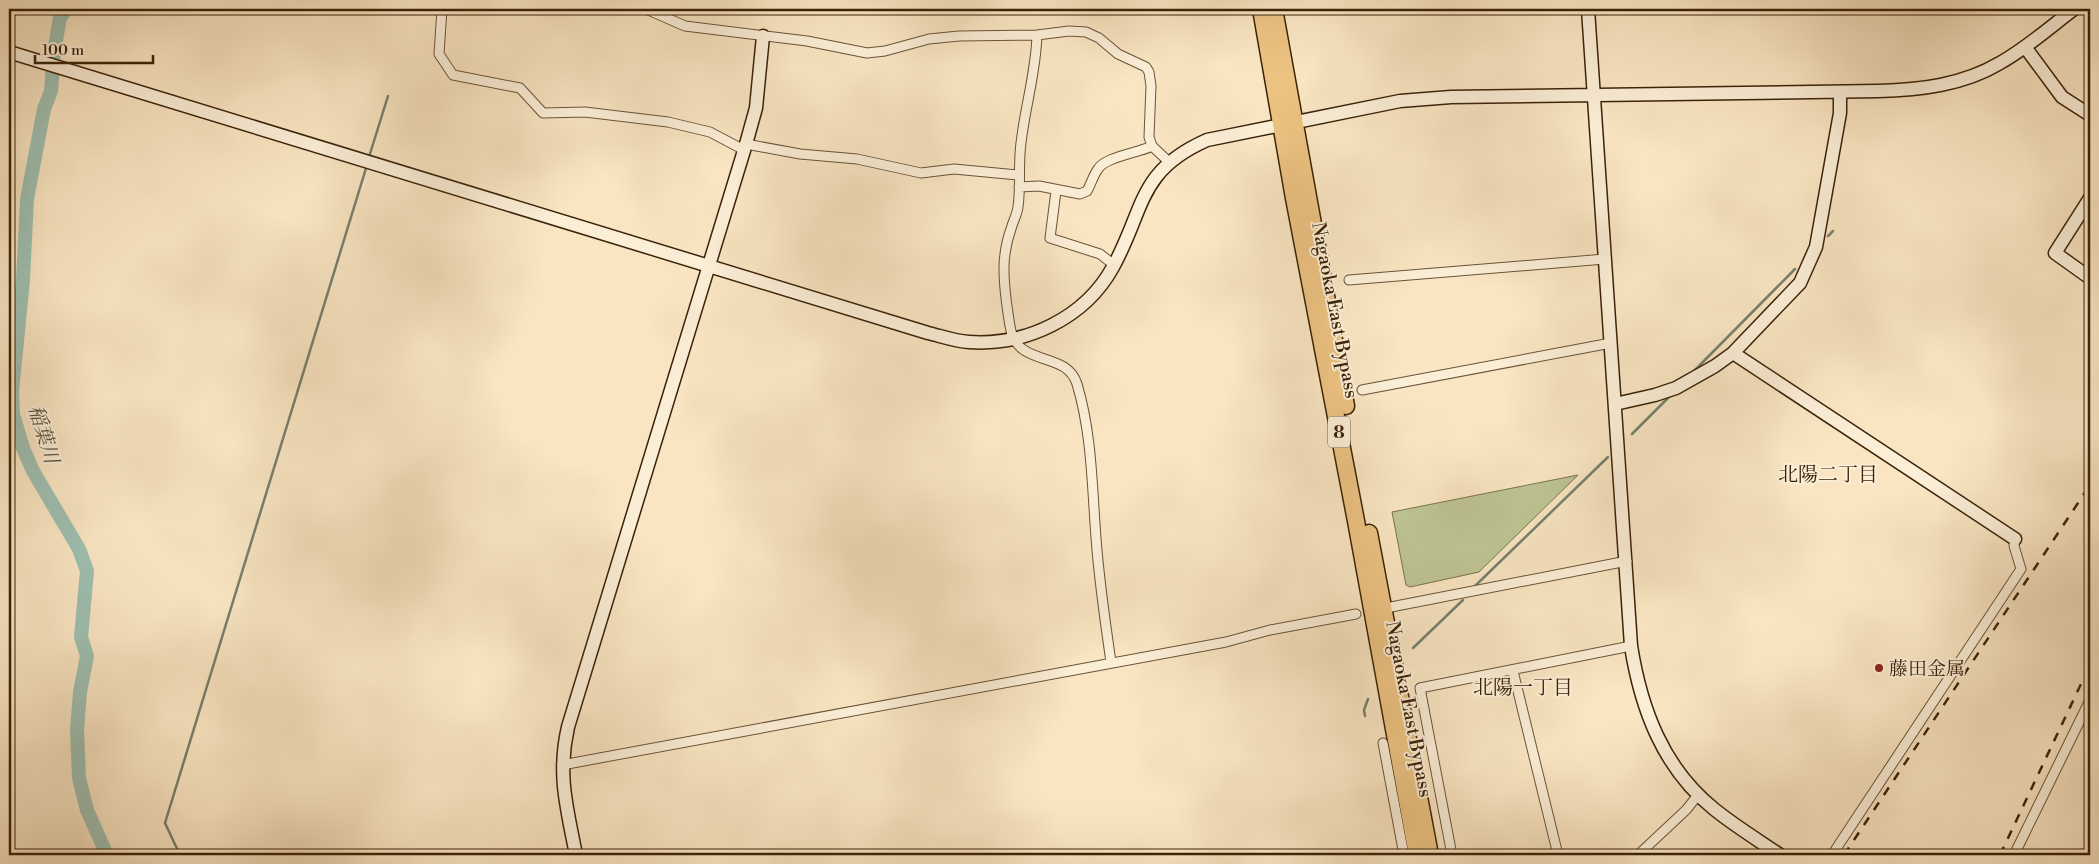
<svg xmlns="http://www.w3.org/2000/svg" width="2099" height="864" viewBox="0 0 2099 864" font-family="'Libre Bodoni','Noto Serif JP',serif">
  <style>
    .green { fill: #bec493; stroke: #7c734d }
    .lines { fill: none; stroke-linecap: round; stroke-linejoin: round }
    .stream { stroke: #76806d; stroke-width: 2.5 }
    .river { stroke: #9ebfb1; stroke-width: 14 }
    .street-casing { stroke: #6a5336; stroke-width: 11 }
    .secondary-casing { stroke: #3b2207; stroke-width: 15 }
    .highway-casing { stroke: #3b2207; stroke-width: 19 }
    .street { stroke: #fbeed7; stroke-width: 9 }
    .secondary { stroke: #fbeed7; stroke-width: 12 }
    .highway { stroke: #ecc281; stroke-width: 16 }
    .rail { stroke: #3b2207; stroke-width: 2.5; stroke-dasharray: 9 9; stroke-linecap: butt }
    .poi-dot { fill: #8f2418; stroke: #fbeed7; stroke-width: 2 }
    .labels { text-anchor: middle; stroke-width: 4; stroke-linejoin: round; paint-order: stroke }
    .shield { fill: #fbeed7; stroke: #755f45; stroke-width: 1 }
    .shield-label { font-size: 18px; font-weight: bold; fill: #3b2207 }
    .street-label { font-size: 19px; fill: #3b2207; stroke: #fbeed7 }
    .poi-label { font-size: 19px; fill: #3b2207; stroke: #fbeed7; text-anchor: start }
    .water-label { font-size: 20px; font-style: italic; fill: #59513a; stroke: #fbeed7 }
    .neighbourhood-label { font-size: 20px; fill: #3b2207; stroke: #fbeed7 }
  </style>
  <rect width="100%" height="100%" fill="#f9e5c2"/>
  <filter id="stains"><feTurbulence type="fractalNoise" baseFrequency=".004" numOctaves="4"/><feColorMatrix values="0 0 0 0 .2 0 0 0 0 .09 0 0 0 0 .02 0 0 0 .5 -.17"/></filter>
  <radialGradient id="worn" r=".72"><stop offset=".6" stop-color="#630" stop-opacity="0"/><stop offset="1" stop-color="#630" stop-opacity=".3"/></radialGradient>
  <path class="green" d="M1578 475 1479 572 1410 587 1406 585 1392 512Z"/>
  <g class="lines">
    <path class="stream" d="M369 157 388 96
      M1828 236 1833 231
      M1694 371 1795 269
      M1632 434 1671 395
      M1475 586 1608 457
      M1413 648 1463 600
      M1365 716 1364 710 1368 699
      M180 855 165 823 367 165"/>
    <path class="river" d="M66 9 60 18 54 52 51 91 44 109 27 199 23 280 12 392 13 414 23 448 33 471 79 549 87 571 81 637 87 656 80 692 77 730 79 778 87 810 107 855"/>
    <defs>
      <path id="street" d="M442 9 439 54 453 75 520 88 543 113 585 112 668 122 710 132 744 150
        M646 9 685 26 807 41 867 53 885 51 929 39 959 36 1037 35 1069 31 1086 32 1099 38 1118 54 1146 67 1149 72 1151 86 1149 137 1152 146 1169 162
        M1037 35C1036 72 1025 107 1021 143 1018 164 1021 186 1018 207 1017 215 1013 221 1011 229 1008 237 1006 246 1005 254 1002 272 1007 308 1010 326 1016 369 1066 349 1077 384 1092 434 1092 486 1096 538 1099 580 1105 621 1111 662
        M746 144 800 154 857 159 921 173 954 169 1018 175
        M1019 187 1039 186 1080 194 1087 191C1091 184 1093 176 1098 169 1105 157 1138 153 1152 146
        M1056 191 1050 238 1100 254 1114 265
        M1349 280 1605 259
        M1362 390 1611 343
        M1391 607 1627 561
        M1513 671 1558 855
        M1383 743 1404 855
        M562 765 1226 642 1270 630 1356 614
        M1452 855 1420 688 1631 646
        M1638 855 1686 810 1698 795
        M1832 855 2021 569 2014 546 2015 539
        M2014 855 2090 700"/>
      <path id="secondary" d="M1588 9 1631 646C1641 709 1663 768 1714 809 1735 826 1758 840 1780 855
        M2025 47 2062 97 2090 115
        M9 52 928 333C941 336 954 341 969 342 1026 346 1085 318 1113 267 1145 209 1137 171 1207 140L1400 101 1451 97 1878 91C1920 90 1963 85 2000 63 2027 48 2050 27 2074 9
        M2090 198 2055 253 2090 278
        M1733 353 2015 539
        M1615 404 1655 395 1676 388 1715 366 1733 353 1800 283 1816 247 1840 113V92
        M576 855C567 808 557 775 568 727L746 144 756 108 763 36"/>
      <path id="highway" d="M1261 9 1294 198 1356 521 1417 855
        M1274 9 1346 406
        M1369 533 1430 855"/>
    </defs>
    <use href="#street" class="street-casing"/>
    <use href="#secondary" class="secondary-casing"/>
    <use href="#highway" class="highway-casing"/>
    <use href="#street" class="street"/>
    <use href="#secondary" class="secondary"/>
    <use href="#highway" class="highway"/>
    <path class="rail" d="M1844 855 2090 485
      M2000 855 2090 665"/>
  </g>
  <circle class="poi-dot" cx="1879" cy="668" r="5"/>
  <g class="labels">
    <rect class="shield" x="1328" y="416.5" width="22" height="31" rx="4"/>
    <g class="shield-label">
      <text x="1339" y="438">8</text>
    </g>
    <g class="street-label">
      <text transform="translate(1336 310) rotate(79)" y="7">Nagaoka East Bypass</text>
      <text transform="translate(1410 709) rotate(79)" y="7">Nagaoka East Bypass</text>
    </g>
    <g class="poi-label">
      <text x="1889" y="675">藤田金属</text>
    </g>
    <g class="water-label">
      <text transform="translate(44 434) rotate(73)" y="7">稲葉川</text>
    </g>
    <g class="neighbourhood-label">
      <text x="1828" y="481">北陽二丁目</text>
      <text x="1523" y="694">北陽一丁目</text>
    </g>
  </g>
  <rect width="2099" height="864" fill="none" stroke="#f9e5c2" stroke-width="30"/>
  <rect x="10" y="10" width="2079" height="844" fill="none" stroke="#3b2207" stroke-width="2.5"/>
  <rect x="15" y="15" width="2069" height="834" fill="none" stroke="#3b2207"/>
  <path d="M35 55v8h118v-8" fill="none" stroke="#3b2207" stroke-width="2.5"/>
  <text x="42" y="55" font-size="15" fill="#3b2207" stroke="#fbeed7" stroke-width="4" paint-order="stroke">100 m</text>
  <rect width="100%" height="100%" filter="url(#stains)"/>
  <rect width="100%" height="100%" fill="url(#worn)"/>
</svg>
